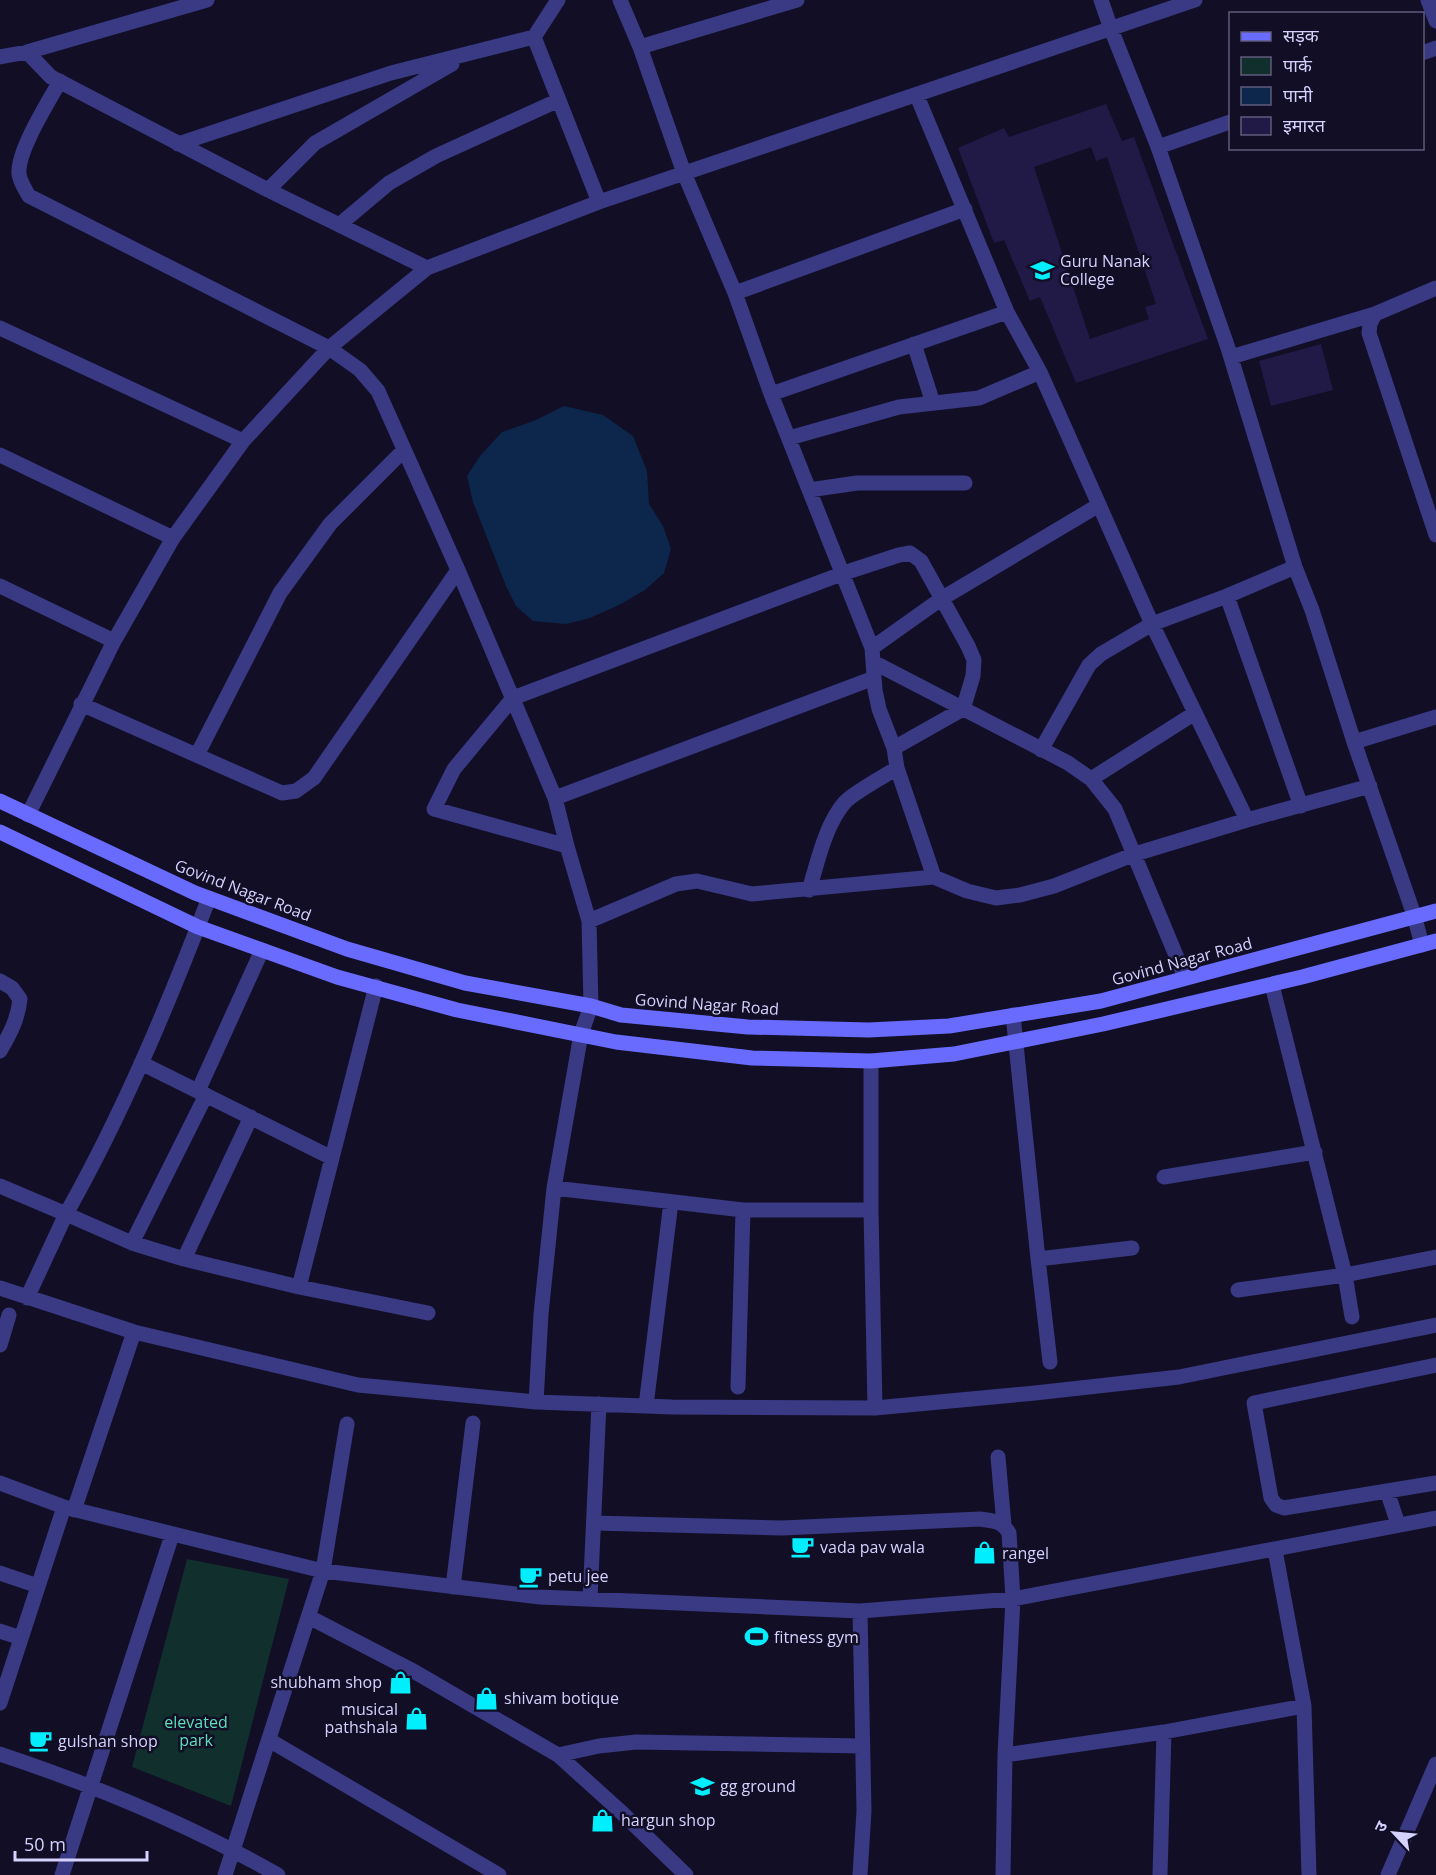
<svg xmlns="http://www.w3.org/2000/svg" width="1436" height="1875" viewBox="0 0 1436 1875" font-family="'Open Sans','Noto Sans Devanagari',sans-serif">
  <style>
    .green { fill: #112f2c }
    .water { fill: #0c274b }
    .building { fill: #211a46; fill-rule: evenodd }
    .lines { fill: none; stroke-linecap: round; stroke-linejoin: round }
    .street { stroke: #393984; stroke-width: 15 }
    .secondary { stroke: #696bff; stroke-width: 15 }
    .labels { text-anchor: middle; stroke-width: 5; stroke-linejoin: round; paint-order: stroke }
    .poi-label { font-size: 16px; fill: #d5d2ff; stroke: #110e25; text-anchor: start }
    .street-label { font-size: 16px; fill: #d5d2ff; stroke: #110e25 }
    .park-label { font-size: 16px; fill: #5ce1ba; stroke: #110e25 }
  </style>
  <rect width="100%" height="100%" fill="#110e25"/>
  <path class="green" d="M187 1559 289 1579 231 1806 132 1767Z"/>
  <path class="water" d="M564 406 603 415 633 436 647 471 649 504 663 526 671 549 664 573 645 590 619 605 590 618 566 624 533 621 516 606 506 586 473 502 467 476 480 456 502 432 536 420Z"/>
  <path class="building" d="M1106 104 1122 141 1134 137 1208 339 1076 383 1040 297 1030 301 1004 240 994 243 958 148 1004 128 1009 137ZM1091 147 1096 161 1107 157 1156 304 1145 307 1149 319 1090 339 1034 167Z
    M1321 344 1333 390 1271 406 1259 361Z"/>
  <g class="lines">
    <path class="street" d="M620 0 640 47 684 173 735 293 771 394 872 648 875 690 879 709 894 748 897 768 934 877
      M1101 0 1111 29 1158 147 1228 348 1295 567 1312 610 1354 742 1414 915 1422 945
      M1428 0 1436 21
      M534 37 599 202
      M640 47 797 0
      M27 52 51 77 268 190 427 268
      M1422 53 1436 48
      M0 57 27 52 207 0
      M60 81C48 103 17 151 19 174 20 182 25 189 29 196L329 348 360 370 378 391 458 570 555 798 567 846 589 921 591 1006 581 1034 554 1188 541 1314 536 1402
      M917 96 1007 312 1040 372 1152 624 1247 820
      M178 144 391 73 534 37 558 0
      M1158 147 1230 122
      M268 190 315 143 452 64
      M339 225 389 183 436 156 559 100
      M1436 288 1375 314 1370 324 1369 333 1436 535
      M735 293 965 209
      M0 328 243 441
      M914 344 933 403
      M1231 357 1375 314
      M771 394 1007 312
      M789 438 899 407 979 398 1040 372
      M0 455 173 538
      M809 490 857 483H965
      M0 586 114 641
      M1227 596 1301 806
      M872 648 941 599 1099 505
      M873 662 1068 763 1091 779 1115 809 1185 977
      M81 704 282 793 296 791 314 778 458 570
      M1354 742 1436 717
      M1041 750 1089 665 1101 654 1152 624 1227 596 1295 567
      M197 755 280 593 330 524 404 450
      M1091 779 1195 713
      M555 798 874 678
      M28 815 114 641 173 538 243 441 329 348 427 268 599 202 1195 0
      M567 846 434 809 454 769 513 698 844 573 899 555 910 553 921 561 968 646 974 660 973 676 963 709 894 748
      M809 890C818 861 825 825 845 802 856 791 883 777 897 768
      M589 921 676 884 697 881 752 894 934 877 967 891 996 898 1020 895 1054 886 1135 854 1247 820 1370 786
      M0 981 12 988 20 999C18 1019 10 1034 0 1051
      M1272 985 1345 1275 1352 1317
      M1013 1015 1038 1259 1050 1362
      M871 1061V1210L875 1408 1035 1393 1179 1377 1436 1325
      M141 1063 332 1158
      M198 1091 262 950
      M1164 1177 1315 1152
      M0 1186 66 1214C123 1113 168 1005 209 898
      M554 1188 743 1210H871
      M132 1243 206 1095
      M184 1259 251 1117
      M1038 1259 1132 1248
      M299 1287 376 986
      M0 1288 134 1332 358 1385 536 1402 672 1407 875 1408
      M1238 1290 1345 1275 1436 1257
      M27 1298 66 1214 132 1243 184 1259 299 1287 428 1313
      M0 1345 9 1315
      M738 1387 743 1210
      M646 1406 671 1202
      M998 1457 1004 1525
      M0 1483 64 1507 323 1571 540 1597 860 1611 1013 1599 1436 1518
      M1387 1491 1284 1508 1276 1505 1271 1498 1254 1403 1436 1365
      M74 1510 134 1332
      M594 1523 782 1528 980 1519C994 1521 1002 1521 1009 1533L1013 1599 1005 1755 1003 1875
      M1398 1524 1387 1491 1436 1483
      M1275 1550 1304 1706 1309 1875
      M0 1573 38 1586
      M453 1587 473 1423
      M590 1599 599 1404
      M309 1617 415 1672 558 1755 619 1810 686 1875
      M0 1631 21 1638
      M0 1703 64 1507
      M269 1740 499 1875
      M0 1754C96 1786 190 1825 278 1875
      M558 1755 599 1746 636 1742 863 1746
      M1005 1755 1164 1732 1304 1706
      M62 1875 172 1535
      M225 1875 323 1571 347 1424
      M860 1875 864 1811 860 1611
      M1160 1875 1164 1732
      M1388 1875 1436 1764"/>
    <path class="secondary" d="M0 801 195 893 347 949 465 983 591 1006 621 1015 748 1027 869 1030 949 1026 1101 1001 1436 911
      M0 832 198 927 337 977 457 1010 616 1042 752 1058 871 1061 954 1054 1103 1024 1302 977 1436 941"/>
  </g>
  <defs>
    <symbol id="university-bare" viewBox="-9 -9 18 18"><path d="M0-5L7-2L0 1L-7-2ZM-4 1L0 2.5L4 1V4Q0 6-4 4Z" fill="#00eefd" stroke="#110e25" stroke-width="2.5" paint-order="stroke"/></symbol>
    <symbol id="cafe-bare" viewBox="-9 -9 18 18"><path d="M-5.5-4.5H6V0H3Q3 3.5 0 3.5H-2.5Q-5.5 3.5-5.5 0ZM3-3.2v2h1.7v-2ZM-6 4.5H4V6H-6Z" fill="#00eefd" stroke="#110e25" stroke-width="2.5" paint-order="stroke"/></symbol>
    <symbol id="shop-bare" viewBox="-9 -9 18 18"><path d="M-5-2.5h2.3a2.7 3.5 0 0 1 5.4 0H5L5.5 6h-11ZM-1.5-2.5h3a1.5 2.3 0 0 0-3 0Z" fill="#00eefd" stroke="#110e25" stroke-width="2.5" paint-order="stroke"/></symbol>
    <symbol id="stadium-bare" viewBox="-9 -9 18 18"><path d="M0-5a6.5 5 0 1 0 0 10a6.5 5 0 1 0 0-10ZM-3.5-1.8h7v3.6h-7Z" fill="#00eefd" stroke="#110e25" stroke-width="2.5" paint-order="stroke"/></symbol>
    <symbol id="school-bare" viewBox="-9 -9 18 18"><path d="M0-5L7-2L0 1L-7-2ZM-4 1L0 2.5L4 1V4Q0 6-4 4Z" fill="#00eefd" stroke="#110e25" stroke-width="2.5" paint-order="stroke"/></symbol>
  </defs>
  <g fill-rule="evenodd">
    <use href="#university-bare" x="1026" y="254" width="33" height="33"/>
    <use href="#cafe-bare" x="786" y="1530" width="33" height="33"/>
    <use href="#shop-bare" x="968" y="1536" width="33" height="33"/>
    <use href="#cafe-bare" x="514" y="1560" width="33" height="33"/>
    <use href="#stadium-bare" x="740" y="1620" width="33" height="33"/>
    <use href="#shop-bare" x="384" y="1666" width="33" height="33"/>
    <use href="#shop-bare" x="470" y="1682" width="33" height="33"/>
    <use href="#shop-bare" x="400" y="1702" width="33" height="33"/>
    <use href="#cafe-bare" x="24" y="1724" width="33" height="33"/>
    <use href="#school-bare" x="686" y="1770" width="33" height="33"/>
    <use href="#shop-bare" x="586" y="1804" width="33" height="33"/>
  </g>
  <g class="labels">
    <g class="poi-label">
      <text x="1060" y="267">Guru Nanak<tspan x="1060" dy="18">College</tspan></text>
      <text x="820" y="1553">vada pav wala</text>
      <text x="1002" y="1559">rangel</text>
      <text x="548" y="1582">petu jee</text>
      <text x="774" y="1643">fitness gym</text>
      <text x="382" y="1688" text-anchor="end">shubham shop</text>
      <text x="504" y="1704">shivam botique</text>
      <text x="398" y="1715" text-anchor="end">musical<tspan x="398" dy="18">pathshala</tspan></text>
      <text x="58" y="1747">gulshan shop</text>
      <text x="720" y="1792">gg ground</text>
      <text x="621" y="1826">hargun shop</text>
    </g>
    <g class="street-label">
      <text transform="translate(243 890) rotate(21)" y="6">Govind Nagar Road</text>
      <text transform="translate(1182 961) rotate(-15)" y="6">Govind Nagar Road</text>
      <text transform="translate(707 1004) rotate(4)" y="6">Govind Nagar Road</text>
    </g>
    <g class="park-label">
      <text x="196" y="1728">elevated<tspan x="196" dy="18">park</tspan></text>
    </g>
  </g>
  <rect x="1229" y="12" width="195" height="138" fill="#110e25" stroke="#5f5c7c" stroke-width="1.5"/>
  <rect x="1241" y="32" width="30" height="9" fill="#696bff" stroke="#5f5c7c" stroke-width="1.5"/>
  <text x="1283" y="42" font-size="18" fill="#d5d2ff">सड़क</text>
  <rect x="1241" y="57" width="30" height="18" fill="#112f2c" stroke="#5f5c7c" stroke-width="1.5"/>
  <text x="1283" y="72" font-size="18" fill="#d5d2ff">पार्क</text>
  <rect x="1241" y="87" width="30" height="18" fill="#0c274b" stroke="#5f5c7c" stroke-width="1.5"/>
  <text x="1283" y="102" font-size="18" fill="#d5d2ff">पानी</text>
  <rect x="1241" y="117" width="30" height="18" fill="#211a46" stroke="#5f5c7c" stroke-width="1.5"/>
  <text x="1283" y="132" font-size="18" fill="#d5d2ff">इमारत</text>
  <g transform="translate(1394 1833) rotate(296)" stroke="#110e25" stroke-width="4.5" paint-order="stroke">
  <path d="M0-4.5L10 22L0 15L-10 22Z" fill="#d5d2ff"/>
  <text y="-9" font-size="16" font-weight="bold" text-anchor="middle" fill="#d5d2ff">उ</text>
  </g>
  <path d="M15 1851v9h132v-9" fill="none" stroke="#d5d2ff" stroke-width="3"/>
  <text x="24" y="1851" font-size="18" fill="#d5d2ff" stroke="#110e25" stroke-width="4.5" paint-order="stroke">50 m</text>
</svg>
